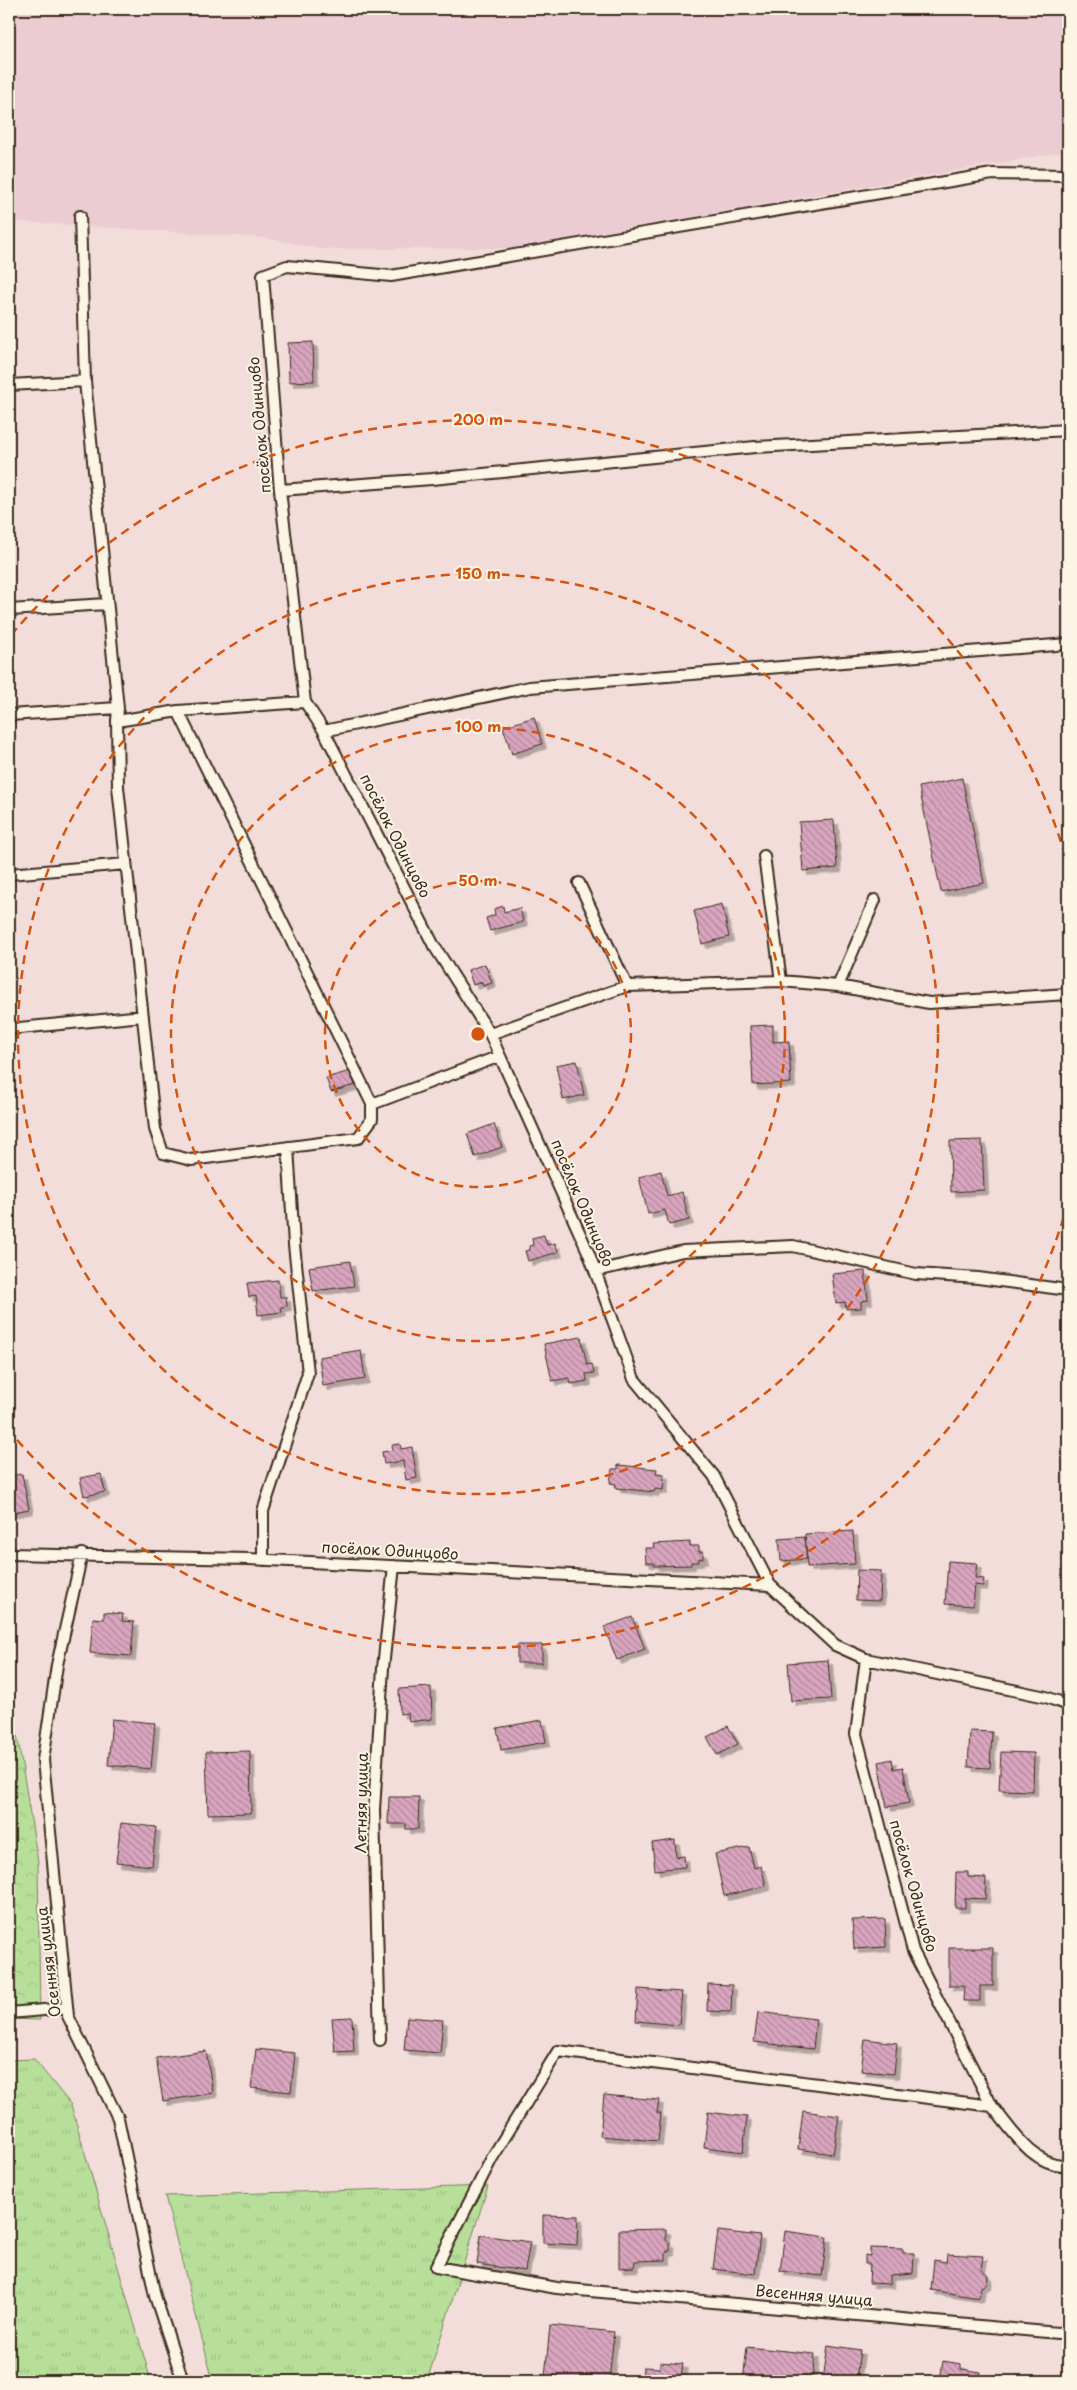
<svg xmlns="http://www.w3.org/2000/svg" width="1077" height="2390" viewBox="0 0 1077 2390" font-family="'Playpen Sans',sans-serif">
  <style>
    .built { fill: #eaccd2 }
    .grass { fill: url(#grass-tufts); stroke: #79845c }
    .forest { fill: url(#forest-crowns); stroke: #79845c }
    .building { fill: url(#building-back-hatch); stroke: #3b2a1e; filter: url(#shadow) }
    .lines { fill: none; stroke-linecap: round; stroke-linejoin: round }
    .service-casing { stroke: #3b2a1e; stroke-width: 14 }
    .service { stroke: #fcf5e5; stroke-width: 10 }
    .ring { fill: none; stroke: #d7540e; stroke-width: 2.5; stroke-dasharray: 9 6 }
    .labels { text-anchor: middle; stroke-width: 4; stroke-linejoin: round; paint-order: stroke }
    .street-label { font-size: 15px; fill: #3b2a1e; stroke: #fcf5e5 }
    .centre { fill: #d7540e; stroke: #fcf5e5; stroke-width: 2.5 }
    .ring-label { font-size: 15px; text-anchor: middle; font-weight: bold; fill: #d7540e; stroke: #fcf5e5; stroke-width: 4; stroke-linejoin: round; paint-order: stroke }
  </style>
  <defs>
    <pattern id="grass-tufts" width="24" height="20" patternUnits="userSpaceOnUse" patternTransform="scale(1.25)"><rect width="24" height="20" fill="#b7df9a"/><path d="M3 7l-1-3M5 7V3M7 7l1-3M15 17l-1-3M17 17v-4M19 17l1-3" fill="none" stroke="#9ec084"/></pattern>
    <pattern id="forest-crowns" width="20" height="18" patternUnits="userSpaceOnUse" patternTransform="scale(1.25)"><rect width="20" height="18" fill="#b7df9a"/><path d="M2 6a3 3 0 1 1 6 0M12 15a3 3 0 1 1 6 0" fill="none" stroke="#9ec084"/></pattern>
    <pattern id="building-back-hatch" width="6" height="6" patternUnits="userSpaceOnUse" patternTransform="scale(1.25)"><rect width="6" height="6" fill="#d9a5bf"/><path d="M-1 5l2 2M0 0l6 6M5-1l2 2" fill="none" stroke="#b1879b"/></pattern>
    <filter id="shadow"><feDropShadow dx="4.5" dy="4.5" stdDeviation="0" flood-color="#0004"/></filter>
  </defs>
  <rect width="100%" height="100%" fill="#f2ddda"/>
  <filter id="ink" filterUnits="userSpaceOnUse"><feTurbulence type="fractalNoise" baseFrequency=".02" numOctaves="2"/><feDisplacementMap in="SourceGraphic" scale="10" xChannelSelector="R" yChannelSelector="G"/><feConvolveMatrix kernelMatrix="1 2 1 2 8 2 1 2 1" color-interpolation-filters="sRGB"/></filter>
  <g filter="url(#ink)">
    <path class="built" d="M9 9H1068V151L511 248 321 249 266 238 9 221Z"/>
    <path class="grass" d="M34 2059 71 2105 151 2381H9V2060Z
      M488 2186 427 2381H213L165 2196Z"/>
    <path class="forest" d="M14 1716 38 1862 40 2020 9 2019V1717Z"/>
    <path class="building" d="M313 342 314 381 289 382 288 343Z
      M534 717 542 744 512 754 503 727Z
      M962 778 984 883 941 892 919 787Z
      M834 820 837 868 803 871 799 822Z
      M722 904 729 937 702 944 694 911Z
      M503 906 504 912 520 908 523 922 490 931 486 918 495 915 494 909Z
      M485 964 492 983 483 986 482 982 473 985 468 970Z
      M773 1025V1042L789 1041 791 1083 753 1085 750 1026Z
      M577 1061 584 1095 563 1100 556 1065Z
      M350 1071 355 1085 331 1092 326 1078Z
      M494 1124 502 1147 475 1157 467 1134Z
      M982 1140 984 1190 951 1192 950 1141Z
      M661 1171 667 1196 682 1192 689 1220 669 1225 665 1210 648 1214 639 1177Z
      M544 1235 547 1245 555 1243 558 1252 528 1261 525 1251 530 1250 529 1246 533 1245 532 1238Z
      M350 1261 354 1286 313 1291 309 1267Z
      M865 1271 868 1300 861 1301V1308L846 1309 845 1302 836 1303 832 1274Z
      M278 1280 280 1297H286L287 1306 281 1307 282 1312 258 1315 256 1296 249 1297 247 1283Z
      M581 1337 587 1365 592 1364 594 1373 586 1374 587 1381 571 1384 569 1378 552 1381 544 1344Z
      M361 1350 365 1379 323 1386 319 1357Z
      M400 1444 401 1449 412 1447 417 1478 406 1480 403 1461 384 1464 382 1452 393 1450 392 1445Z
      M618 1465 657 1469 656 1473 664 1474 663 1490 655 1489 654 1492 616 1488V1484L610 1483 612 1469H618Z
      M22 1474 29 1509 9 1513V1476Z
      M101 1474 105 1492 84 1496 80 1478Z
      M853 1531 855 1564 807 1567 805 1534Z
      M805 1537 807 1559 781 1561 779 1539Z
      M690 1542V1546H699V1552H703V1559L699 1558V1562H691V1565L654 1566V1563H646L645 1548H654L653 1544Z
      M948 1561 977 1563 975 1578 984 1579 983 1586 975 1585 973 1606 945 1604Z
      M857 1570 881 1571 880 1601 856 1600Z
      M104 1612 123 1614 122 1621 134 1622 131 1656 90 1653 93 1618 104 1619Z
      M632 1617 645 1649 617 1660 604 1627Z
      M517 1645H542V1663H517Z
      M828 1660 831 1699 791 1701 788 1663Z
      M431 1687 432 1719 409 1722 408 1713 400 1714 399 1689Z
      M112 1719 155 1723 151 1769 108 1765Z
      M542 1720 546 1742 501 1750 497 1728Z
      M728 1726 738 1744 717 1755 707 1737Z
      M970 1731 992 1732 990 1768 968 1767Z
      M250 1751 251 1813 208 1814 206 1752Z
      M1001 1752 1034 1753 1033 1791 999 1790Z
      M892 1759 894 1769 903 1767 909 1803 887 1807 879 1762Z
      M389 1797H419L418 1829H406V1824H388Z
      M121 1823 156 1827 152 1866 116 1862Z
      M675 1840 676 1857 684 1856 685 1867 655 1870 652 1843Z
      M749 1847 754 1868 761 1866 766 1886 724 1896 715 1854Z
      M956 1872H968V1877L986 1878 985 1899 965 1898V1908H955Z
      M885 1919 886 1947 854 1949 852 1920Z
      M949 1948H993V1986H980V2001H963L964 1986H949Z
      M708 1984 732 1985 731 2012 707 2011Z
      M638 1989 682 1992 679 2025 636 2021Z
      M758 2012 816 2019 813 2049 754 2042Z
      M352 2017 354 2051 335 2052 332 2018Z
      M407 2017 443 2020 440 2053 404 2050Z
      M865 2039 897 2043 894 2074 861 2071Z
      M256 2049 295 2053 291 2092 251 2088Z
      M206 2051 213 2093 163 2101 156 2058Z
      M604 2095 659 2100 657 2113H661L658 2141 600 2136Z
      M803 2111 839 2116 833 2154 798 2149Z
      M708 2112 747 2117 743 2152 704 2147Z
      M543 2215 578 2216 577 2245 543 2243Z
      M666 2229V2240L670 2243V2250L666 2252V2260L635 2261 634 2267 619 2268V2230Z
      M718 2231 760 2236 755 2274 713 2269Z
      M785 2231 827 2237 822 2276 780 2271Z
      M481 2235 530 2242 525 2271 477 2264Z
      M870 2248 903 2249V2253H914L913 2273 890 2275V2284L869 2283 870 2264H865V2255L870 2256Z
      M947 2254 983 2256 981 2269 988 2275 987 2284 981 2287 979 2298 931 2290 934 2260 946 2262Z
      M550 2325 614 2332 609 2381 545 2377Z
      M828 2345 860 2350 856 2381H823Z
      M747 2347 815 2354 812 2381H743Z
      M943 2361 961 2364V2369L981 2372 979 2381H940Z
      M660 2362 683 2364 681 2378 684 2381H643L644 2367 660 2368Z"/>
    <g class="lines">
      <defs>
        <path id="service" d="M85 381 118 708
          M9 385 85 381 80 216
          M280 490 432 479 755 447 1068 430
          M9 610 107 604
          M9 715 118 708 117 721 178 711 305 702
          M117 721 118 787 155 1129 163 1153 191 1160 358 1138 372 1119V1104L178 711
          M324 731 530 687 1068 644
          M764 856 781 981
          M9 874 126 864
          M579 883 627 986
          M838 986 875 900
          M9 1029 143 1016
          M490 1034 627 986 781 981 838 986 929 1003 1068 994
          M372 1104 500 1056
          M596 1271 683 1251 793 1246 916 1274 978 1278 1068 1290
          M9 1554 249 1559 770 1585 835 1645 866 1659 1046 1697 1068 1705
          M82 1554 57 1665 43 1760 68 2016 118 2118 155 2296 183 2381
          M263 1560V1511L308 1373 294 1245 288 1147
          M770 1585 714 1476 634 1379 589 1254 490 1034 433 944 324 731 305 702 280 490 263 275 287 266 391 276 992 174 1068 175
          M866 1659 856 1734 913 1951 992 2106
          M9 2013 67 2008
          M380 2040 374 1810 383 1668 394 1566
          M1068 2165C1034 2168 1012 2130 992 2106L558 2051 492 2158 436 2267 557 2288 1058 2333 1068 2331"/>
      </defs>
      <use href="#service" class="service-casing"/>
      <use href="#service" class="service"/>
    </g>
  </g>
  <g class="ring">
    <circle cx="478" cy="1034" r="153"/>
    <circle cx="478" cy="1034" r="307"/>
    <circle cx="478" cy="1034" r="460"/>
    <path d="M1068 1203A614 614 0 0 1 11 1433M11 635A614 614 0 0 1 1068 865"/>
  </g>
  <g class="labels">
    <g class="street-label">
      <text transform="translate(260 425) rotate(-95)" y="5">посёлок Одинцово</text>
      <text transform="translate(395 836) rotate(63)" y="5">посёлок Одинцово</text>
      <text transform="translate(582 1203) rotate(67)" y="5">посёлок Одинцово</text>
      <text transform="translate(390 1551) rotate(3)" y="5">посёлок Одинцово</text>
      <text transform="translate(362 1803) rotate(-89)" y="5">Летняя улица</text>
      <text transform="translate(913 1886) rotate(74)" y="5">посёлок Одинцово</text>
      <text transform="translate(49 1962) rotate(-97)" y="5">Осенняя улица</text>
      <text transform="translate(814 2296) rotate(5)" y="5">Весенняя улица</text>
    </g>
  </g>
  <circle cx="478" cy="1034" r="8" class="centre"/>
  <g class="ring-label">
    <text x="478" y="425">200 m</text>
    <text x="478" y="579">150 m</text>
    <text x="478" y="732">100 m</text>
    <text x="478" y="886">50 m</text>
  </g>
  <rect width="1077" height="2390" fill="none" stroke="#fcf5e5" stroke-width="30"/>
  <rect x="15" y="15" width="1047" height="2360" fill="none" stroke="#3b2a1e" stroke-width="2" filter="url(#ink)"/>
</svg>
